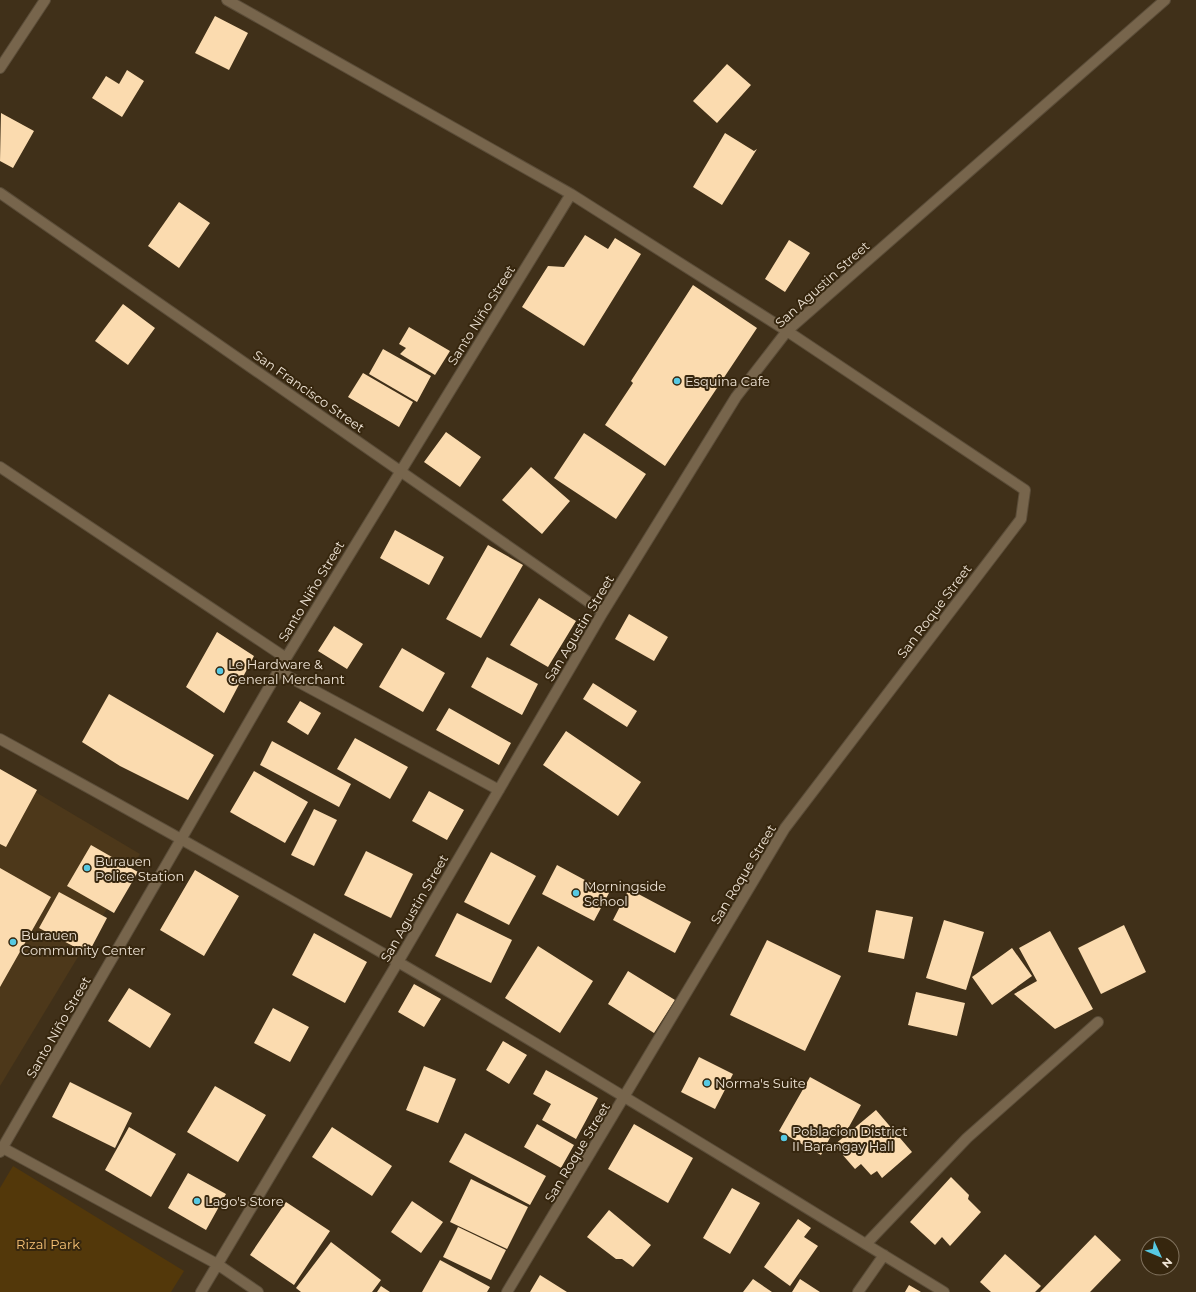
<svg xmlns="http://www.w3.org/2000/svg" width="1196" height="1292" viewBox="0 0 1196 1292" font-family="Montserrat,sans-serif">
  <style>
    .built { fill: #4d381a }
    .green { fill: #53380a }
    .building { fill: #fbdbaf }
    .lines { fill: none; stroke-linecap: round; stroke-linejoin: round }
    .minor-casing { stroke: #5b4d39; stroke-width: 12 }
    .minor { stroke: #77654c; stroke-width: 10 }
    .poi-dot { fill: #57c9e3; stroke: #36260e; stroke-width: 1.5 }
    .labels { text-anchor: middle; stroke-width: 4; stroke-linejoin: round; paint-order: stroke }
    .street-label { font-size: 13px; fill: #efe4d6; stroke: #36260e }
    .poi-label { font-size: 13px; fill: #efe4d6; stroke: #36260e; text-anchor: start }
    .park-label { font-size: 13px; fill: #fac477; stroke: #36260e }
  </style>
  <rect width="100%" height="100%" fill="#403019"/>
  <path class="built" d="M0 771 140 854 0 1086Z"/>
  <path class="green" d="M13 1166 184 1271 171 1292H0V1188Z"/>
  <path class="building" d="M215 16 248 33 229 70 195 53Z
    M727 64 751 85 717 123 693 101Z
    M127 70 144 81 122 117 92 98 106 76 119 84Z
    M1 113 34 131 13 168 0 161Z
    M725 133 754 151 757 149 722 205 693 187Z
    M179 202 210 223 179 268 148 246Z
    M585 235 608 249 615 238 641 254 584 346 522 307 548 266 564 267Z
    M789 240 810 253 785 292 765 279Z
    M693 285 757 328 665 466 605 425 633 383 631 381Z
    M123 304 155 328 128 365 95 341Z
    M409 327 450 351 435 375 400 354 406 348 399 344Z
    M383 349 431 376 417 402 369 374Z
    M363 373 413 402 399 427 348 397Z
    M446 432 481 457 460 487 424 462Z
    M584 433 646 474 616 519 554 478Z
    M531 467 570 501 542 534 502 500Z
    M395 530 444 557 429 585 380 558Z
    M488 545 523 565 481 638 446 619Z
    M539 598 576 621 548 667 510 645Z
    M629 614 668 637 654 661 615 639Z
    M334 626 363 644 347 669 318 651Z
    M217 632 254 656 224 713 186 687Z
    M402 648 445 673 423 712 379 687Z
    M487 657 538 684 522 715 471 687Z
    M593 683 637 711 627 727 583 699Z
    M109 694 214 755 188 800 120 766 82 742Z
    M300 701 321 713 308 735 287 722Z
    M449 708 511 743 499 765 436 730Z
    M566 731 641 782 618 816 543 765Z
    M355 738 408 767 390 799 337 769Z
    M272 741 351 784 339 807 260 765Z
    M0 769 37 790 6 847 0 844Z
    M254 771 308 802 285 843 230 812Z
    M429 791 464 810 447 840 412 821Z
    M314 809 337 820 314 866 291 855Z
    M91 845 138 872 114 913 67 886Z
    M366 851 413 874 391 918 344 895Z
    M491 852 536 876 509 925 464 902Z
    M557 865 609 893 594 921 542 894Z
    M0 868 51 897 0 987Z
    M195 870 239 896 204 956 160 930Z
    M629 889 691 922 675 953 613 920Z
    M59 892 107 918 88 954 39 928Z
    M876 910 913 917 904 959 868 952Z
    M457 913 512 940 491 983 435 956Z
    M944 920 984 932 966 990 926 978Z
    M1124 925 1146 972 1101 994 1078 948Z
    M1050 931 1093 1009 1055 1029 1014 994 1037 981 1019 948Z
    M314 933 367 962 345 1003 292 975Z
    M767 940 841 976 805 1051 730 1015Z
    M538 946 593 981 560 1033 505 998Z
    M1012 948 1032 976 992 1005 972 977Z
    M628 971 675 1000 654 1033 608 1004Z
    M414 984 441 999 424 1027 398 1012Z
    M129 988 171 1014 150 1048 108 1021Z
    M916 992 965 1003 957 1036 908 1025Z
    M273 1008 309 1027 290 1062 254 1043Z
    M503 1041 527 1055 509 1084 486 1070Z
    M699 1057 733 1074 715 1109 681 1092Z
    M424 1066 456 1079 438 1123 406 1110Z
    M546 1070 598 1098 576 1139 542 1120 551 1104 533 1094Z
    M810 1077 861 1105 845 1134 835 1128 821 1155 779 1131Z
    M70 1082 132 1113 115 1148 52 1117Z
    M215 1086 266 1115 238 1162 187 1132Z
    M876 1110 912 1152 882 1178 877 1171 871 1175 861 1164 855 1169 834 1145Z
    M537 1124 574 1145 561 1168 524 1147Z
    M634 1124 693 1158 668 1203 608 1169Z
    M129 1127 176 1154 151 1197 105 1170Z
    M332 1127 392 1166 372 1196 312 1157Z
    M465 1133 546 1176 530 1205 449 1162Z
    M188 1173 226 1194 206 1230 168 1208Z
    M951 1177 969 1195 968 1199 981 1212 950 1246 942 1237 935 1245 910 1222Z
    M471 1179 528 1207 507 1249 450 1222Z
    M732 1188 760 1203 730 1254 703 1238Z
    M412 1201 443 1222 421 1253 391 1232Z
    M286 1202 330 1231 294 1285 250 1255Z
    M609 1210 651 1245 633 1267 622 1259H616L587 1237Z
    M798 1219 811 1228 804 1237 818 1246 790 1286 764 1267Z
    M458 1227 506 1250 491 1280 443 1257Z
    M1095 1235 1121 1260 1090 1292H1040Z
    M331 1242 381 1280 372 1292H301L296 1288Z
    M1005 1254 1041 1286 1035 1292H991L980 1282Z
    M440 1260 490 1287 487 1292H422Z
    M540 1275 567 1292H530Z
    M753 1279 772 1292H743Z
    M800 1279 820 1292H792Z
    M909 1285 921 1292H905Z
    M381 1286 390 1292H377Z"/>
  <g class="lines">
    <defs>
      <path id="minor" d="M227 0 571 194 787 331 1025 490 1021 519 785 828 507 1292
        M0 68 45 0
        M0 193 603 612
        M0 467 286 658
        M278 671 499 790
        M0 739C133 812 266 886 398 962 582 1069 762 1181 944 1292
        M3 1148 217 1264 258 1292
        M0 1152 286 658 571 194
        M866 1244 967 1138 1098 1022
        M201 1292 398 962 603 612 736 397 787 331 1165 0
        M858 1292 884 1255"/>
    </defs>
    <use href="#minor" class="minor-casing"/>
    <use href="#minor" class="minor"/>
  </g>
  <g class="poi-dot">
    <circle cx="677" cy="381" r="4"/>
    <circle cx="220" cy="671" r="4"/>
    <circle cx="87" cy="868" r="4"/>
    <circle cx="576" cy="893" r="4"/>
    <circle cx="13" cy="942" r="4"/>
    <circle cx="707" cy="1083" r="4"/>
    <circle cx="784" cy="1138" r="4"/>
    <circle cx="197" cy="1201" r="4"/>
  </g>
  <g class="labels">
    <g class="street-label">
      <text transform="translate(822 284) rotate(-42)" y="5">San Agustin Street</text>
      <text transform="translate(481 315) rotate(-58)" y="5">Santo Niño Street</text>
      <text transform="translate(309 391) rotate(35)" y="5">San Francisco Street</text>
      <text transform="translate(311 591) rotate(-59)" y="5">Santo Niño Street</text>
      <text transform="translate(934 611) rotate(-53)" y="5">San Roque Street</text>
      <text transform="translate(579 628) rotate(-59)" y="5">San Agustin Street</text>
      <text transform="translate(743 874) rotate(-59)" y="5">San Roque Street</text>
      <text transform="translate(414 908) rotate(-60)" y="5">San Agustin Street</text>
      <text transform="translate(58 1027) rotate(-60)" y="5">Santo Niño Street</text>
      <text transform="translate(577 1152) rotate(-59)" y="5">San Roque Street</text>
    </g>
    <g class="poi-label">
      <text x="685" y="386">Esquina Cafe</text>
      <text x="228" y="669">Le Hardware &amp;<tspan x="228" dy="15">General Merchant</tspan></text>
      <text x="95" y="866">Burauen<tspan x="95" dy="15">Police Station</tspan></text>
      <text x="584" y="891">Morningside<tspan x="584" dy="15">School</tspan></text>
      <text x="21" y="940">Burauen<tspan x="21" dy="15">Community Center</tspan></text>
      <text x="715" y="1088">Norma's Suite</text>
      <text x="792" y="1136">Poblacion District<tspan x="792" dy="15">II Barangay Hall</tspan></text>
      <text x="205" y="1206">Lago's Store</text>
    </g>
    <g class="park-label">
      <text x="48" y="1249">Rizal Park</text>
    </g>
  </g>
  <g transform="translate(1160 1256) rotate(134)"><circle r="19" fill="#36260e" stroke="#80725e"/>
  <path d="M0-3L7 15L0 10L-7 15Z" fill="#57c9e3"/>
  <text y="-6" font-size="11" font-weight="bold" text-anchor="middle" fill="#efe4d6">N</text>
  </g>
</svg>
